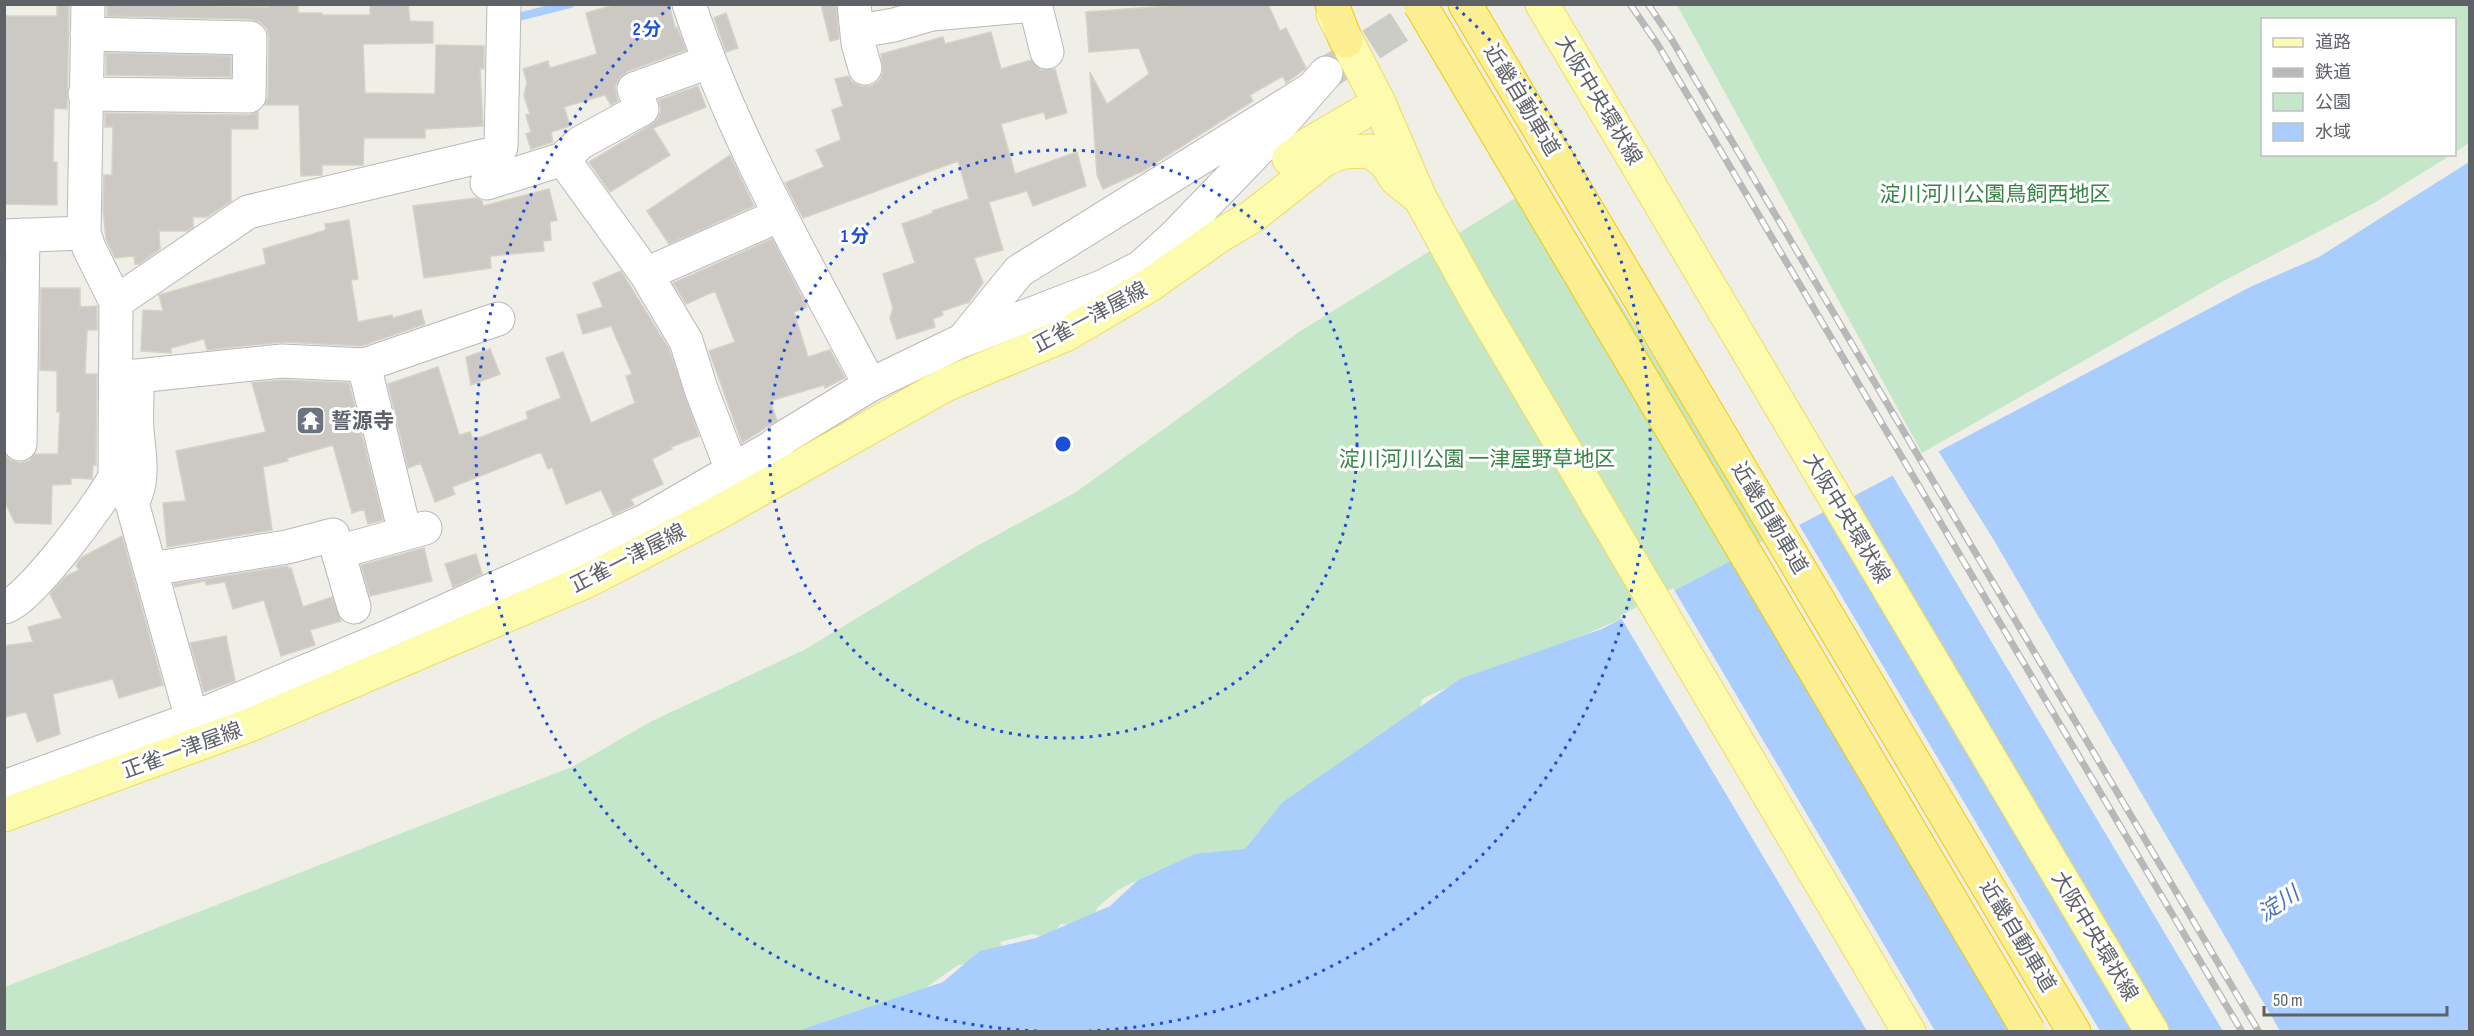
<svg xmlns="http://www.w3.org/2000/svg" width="2474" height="1036" viewBox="0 0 2474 1036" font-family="'Sofia Sans Condensed','Noto Sans JP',sans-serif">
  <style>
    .green { fill: #c4e7c9 }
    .water { fill: #a9cdfd }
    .pier { fill: #f0efe7 }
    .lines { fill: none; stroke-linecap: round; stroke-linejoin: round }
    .stream { stroke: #a9cdfd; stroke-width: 8 }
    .building { fill: #ccc9c4; stroke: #d5d2c5; stroke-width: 1.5 }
    .minor-tunnel { stroke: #ccccc7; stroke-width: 33; stroke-dasharray: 33 16; stroke-linecap: butt }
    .minor-casing { stroke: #b7b8bd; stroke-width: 35 }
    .major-casing { stroke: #efdb60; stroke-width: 35 }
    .highway-casing { stroke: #f2c905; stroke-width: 35 }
    .minor { stroke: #fff; stroke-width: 33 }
    .major { stroke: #fdfcae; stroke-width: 33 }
    .highway { stroke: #fbef92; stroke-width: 33 }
    .rail-casing { stroke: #b7b8b8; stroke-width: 7 }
    .rail { stroke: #fff; stroke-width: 4.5; stroke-dasharray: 14; stroke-linecap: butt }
    .highway-bridge-casing { stroke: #f2c905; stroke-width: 35; stroke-linecap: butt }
    .highway-bridge { stroke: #fbef92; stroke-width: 33 }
    .ring { fill: none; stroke: #1d4ed8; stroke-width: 3; stroke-dasharray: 3 6 }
    .labels { text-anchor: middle; stroke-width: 6; stroke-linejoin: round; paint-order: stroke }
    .street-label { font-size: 21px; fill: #5e6166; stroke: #fff }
    .park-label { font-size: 21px; fill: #378545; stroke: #fff }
    .worship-label { font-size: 21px; font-weight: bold; fill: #5b616d; stroke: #fff; text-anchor: start }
    .water-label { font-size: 22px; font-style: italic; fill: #4a74c2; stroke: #fff }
    .centre { fill: #1d4ed8; stroke: #fff; stroke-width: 3 }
    .ring-label { font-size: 18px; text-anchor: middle; font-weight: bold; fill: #1d4ed8; stroke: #fff; stroke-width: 6; stroke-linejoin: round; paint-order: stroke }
  </style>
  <rect width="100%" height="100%" fill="#f0efe7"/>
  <path class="green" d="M1677 5H2469V143L2455 152 2454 20H2262V154L2451 155 2374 203 2227 279 1922 453Z
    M1543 181 1769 541C1710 572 1651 607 1589 633 1534 657 1477 673 1422 699L1416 726 1245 854 1195 855 1144 877 1118 890 1097 908 1094 923 1076 925 1061 924 1049 938 1032 934 1000 942 1010 960 958 965 916 995 817 1031 5 1032V987L572 767 652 721 804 650 975 547 1076 492 1299 332Z"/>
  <path class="water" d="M2469 162V1031L795 1032 943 982 980 951 1036 938 1110 906 1138 880 1195 854 1245 849 1283 802 1460 679 1602 629 2252 286 2319 257Z"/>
  <path class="pier" d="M1937 449 1995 542 2280 1031H2223L1891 473Z
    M1798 523 2100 1031H2011L1730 558Z
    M1673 588 1935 1031H1867L1620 616Z"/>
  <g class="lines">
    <path class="stream" d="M514 18 570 4"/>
  </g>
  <path class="building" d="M57 4H69L67 109 54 108 53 162H57V205L4 204V16H57Z
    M107 4 269 7V4H298V13H322V15H370V4H408L410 21 433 22V43L363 44 365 93 435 94 436 45 484 46V69H480L483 126 425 129V138H364L363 165H322V175L301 176 299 105H265L268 96 269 38 267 29 260 22 250 19 107 16Z
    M617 4H669L675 28 677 27 686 50 628 71 620 77 615 87 618 101 611 105 605 95 564 107 570 126 551 132 553 142 531 149 526 134 531 132 526 115 530 114 524 96 527 82 523 69 548 61 550 68 597 54 586 13Z
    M821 4H836L839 39 830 41Z
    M1195 4H1268L1280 31 1286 28 1306 68 1286 83 1283 76 1250 95 1253 101 1143 171 1103 189 1097 175 1090 72 1107 104 1149 74 1139 48 1089 52 1086 12Z
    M726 13 738 48 726 52 714 18Z
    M991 32 1001 69 1031 60 1041 70 1055 69 1067 113 1046 119 1044 112 1001 124 1015 174 1077 152 1086 186 1033 206 1027 191 989 202 1003 250 974 258 983 283 969 302 942 311 943 315 933 319 935 327 897 339 890 318 893 308 883 274 915 263 902 224 933 213 932 211 969 199 958 161 803 218 785 183 824 167 816 150 841 140 832 110 843 106 835 79 848 76 852 82 860 86H871L879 81 883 73 881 54 943 37 945 44Z
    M106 53 231 56V77L106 75Z
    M698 86 706 107 653 128 670 155 610 192 589 162 651 125 658 119 661 111 659 100Z
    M258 112V129H231V201L207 217H193V227L187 231H159L160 249 139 264H135L134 256 115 258 106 239 103 208 104 175H112L113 127H105V113L249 115Z
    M730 155 754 206 669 244 647 211Z
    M549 189 557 220 550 222 551 240 543 241 544 251 490 256 491 268 424 278 413 206 476 198 482 201 483 206Z
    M349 220 358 279 351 280 358 322 392 315 393 318 421 310 425 324 361 346 283 342 207 350 204 339 171 348V353L141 351 143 310 163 311 159 295 266 264 263 249 323 231 326 229 325 224Z
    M772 239 807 307 794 312 808 357 830 350 845 378 825 388 824 385 770 401 777 420 742 443 709 351 735 342 715 291 686 304 673 283Z
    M621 271 669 349 699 436 671 447 672 449 652 459 663 484 631 499 634 505 613 515 601 490 566 504 552 467 548 469 541 452 452 487 455 494 435 502 421 463 408 468 388 384 438 367 459 435 470 432 473 440 528 419 526 412 561 398 546 358 563 352 591 423 635 403 626 376 632 374 611 326 583 334 577 315 603 307 593 283Z
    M41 288H80V307L97 306V330H87L85 374H97L96 465H93L92 479 71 478V484L52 485 51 524 15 523 4 500V455L11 460 20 463 29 461 35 454H58L60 412H57V371L40 370Z
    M490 349 500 374 471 385 466 357Z
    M283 380 349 383 383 520 368 524 364 509 352 513 333 445 287 458 288 461 263 467 272 530 167 547 163 503 186 501 176 451 266 432 252 383Z
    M122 536 163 685 119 698 113 679 53 694 60 734 37 742 26 712 4 717V646L33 642 28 627 62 618 50 594 66 576 79 570 76 565 82 557Z
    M424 548 432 581 370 596 361 565Z
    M476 554 482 574 453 587 445 564Z
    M288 566V569L291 568 303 607 332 597 341 621 310 630 315 645 281 656 264 600 233 609 225 582 206 585 205 581 175 587 174 584Z
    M226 636 235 681 204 692 190 643Z"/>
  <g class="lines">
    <path class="minor-tunnel" d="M1330 71 1435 4"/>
    <defs>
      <path id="minor" d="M88 4 84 233 89 248 116 302 115 476 132 503 192 719
        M689 4C733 138 805 261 870 385
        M854 4 858 43 865 68
        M1035 4 1047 52
        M859 31 894 25 932 14 1035 5
        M85 94 249 96 250 38 87 34
        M563 159 646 274 686 341 701 389 732 470
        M487 183 563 159 580 143 642 109 634 89 708 62
        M4 236 84 233
        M646 274 780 215
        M116 302 248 212 491 154 501 147 504 4
        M964 340 1104 286 1141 267 1174 237 1260 148 1326 73
        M364 365 498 319
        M116 376H137L282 361 364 365 405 533
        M20 444 23 235
        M132 503C145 480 139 454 137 430 136 418 137 405 137 392
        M338 552 425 528
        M151 569 287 547 333 535 354 607
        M4 607C25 606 105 499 115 476
        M4 787 192 719 385 638 645 521 771 448 783 438 870 385 963 340 1019 271 1310 90"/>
      <path id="major" d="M1542 4 2152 1032
        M1333 14 1379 103 1420 198 1475 298 1909 1032
        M1289 159 1309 144 1379 103
        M4 815 250 725 587 581 716 514 945 385 1067 334 1150 285 1219 236 1253 216 1325 159 1343 152 1370 151 1386 163 1396 179 1420 198"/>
      <path id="highway" d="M1332 4 1346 41
        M1465 4 2074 1032"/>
    </defs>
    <use href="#minor" class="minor-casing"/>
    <use href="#major" class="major-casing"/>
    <use href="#highway" class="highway-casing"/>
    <use href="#minor" class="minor"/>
    <use href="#major" class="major"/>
    <use href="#highway" class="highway"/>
    <defs>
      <path id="rail" d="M1630 4 1658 45 2242 1032
        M1648 4 1672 40 2259 1032"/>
    </defs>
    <use href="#rail" class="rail-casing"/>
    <use href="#rail" class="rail"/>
    <defs>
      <path id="highway-bridge" d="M1420 4 2029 1032"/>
    </defs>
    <use href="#highway-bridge" class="highway-bridge-casing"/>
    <use href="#highway-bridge" class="highway-bridge"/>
  </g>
  <g class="ring">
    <circle cx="1063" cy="444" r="294"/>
    <path d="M1037 1031A588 588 0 0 1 670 7M1456 7A588 588 0 0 1 1089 1031"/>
  </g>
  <defs>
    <symbol id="temple-square" viewBox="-11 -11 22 22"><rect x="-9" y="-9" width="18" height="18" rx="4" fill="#6b7280" stroke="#fff"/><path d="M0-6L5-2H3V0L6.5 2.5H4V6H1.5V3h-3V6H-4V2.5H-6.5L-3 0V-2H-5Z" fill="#fff"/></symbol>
  </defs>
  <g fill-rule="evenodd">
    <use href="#temple-square" x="294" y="404" width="33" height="33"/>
  </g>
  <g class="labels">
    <g class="street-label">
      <text transform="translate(1522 100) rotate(59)" y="7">近畿自動車道</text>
      <text transform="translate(1599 100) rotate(59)" y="7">大阪中央環状線</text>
      <text transform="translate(1090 317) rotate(-28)" y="7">正雀一津屋線</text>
      <text transform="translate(1770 518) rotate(59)" y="7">近畿自動車道</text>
      <text transform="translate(1847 518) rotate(59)" y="7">大阪中央環状線</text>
      <text transform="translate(628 558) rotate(-27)" y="7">正雀一津屋線</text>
      <text transform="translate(182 750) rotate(-20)" y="7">正雀一津屋線</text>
      <text transform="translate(2018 936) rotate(59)" y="7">近畿自動車道</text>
      <text transform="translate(2095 936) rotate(59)" y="7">大阪中央環状線</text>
    </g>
    <g class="park-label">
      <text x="1995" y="201">淀川河川公園鳥飼西地区</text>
      <text x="1477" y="466">淀川河川公園 一津屋野草地区</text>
    </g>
    <g class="worship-label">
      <text x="331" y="428">誓源寺</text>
    </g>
    <g class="water-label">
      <text transform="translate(2278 903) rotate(-34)" y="8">淀川</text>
    </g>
  </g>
  <circle cx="1063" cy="444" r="9" class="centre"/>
  <g class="ring-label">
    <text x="647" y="35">2 分</text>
    <text x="855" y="242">1 分</text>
  </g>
  <rect width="2474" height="1036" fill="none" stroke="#5e6166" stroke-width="12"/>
  <rect x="2261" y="18" width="195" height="138" fill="#ffffff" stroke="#bfc0c2" stroke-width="1.5"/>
  <rect x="2273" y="38" width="30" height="9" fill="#fdfcae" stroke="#bfc0c2" stroke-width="1.5"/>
  <text x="2315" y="48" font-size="18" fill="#5e6166">道路</text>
  <rect x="2273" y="68" width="30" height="9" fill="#b7b8b8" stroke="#bfc0c2" stroke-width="1.5"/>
  <text x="2315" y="78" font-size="18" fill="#5e6166">鉄道</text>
  <rect x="2273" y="93" width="30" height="18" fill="#c4e7c9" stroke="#bfc0c2" stroke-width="1.5"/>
  <text x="2315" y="108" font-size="18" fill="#5e6166">公園</text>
  <rect x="2273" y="123" width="30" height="18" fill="#a9cdfd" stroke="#bfc0c2" stroke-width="1.5"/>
  <text x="2315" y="138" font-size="18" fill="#5e6166">水域</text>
  <path d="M2264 1006v9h183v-9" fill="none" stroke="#5e6166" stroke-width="3"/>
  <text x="2273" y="1006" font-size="18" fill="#5e6166" stroke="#ffffff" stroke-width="4.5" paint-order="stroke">50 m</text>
</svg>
